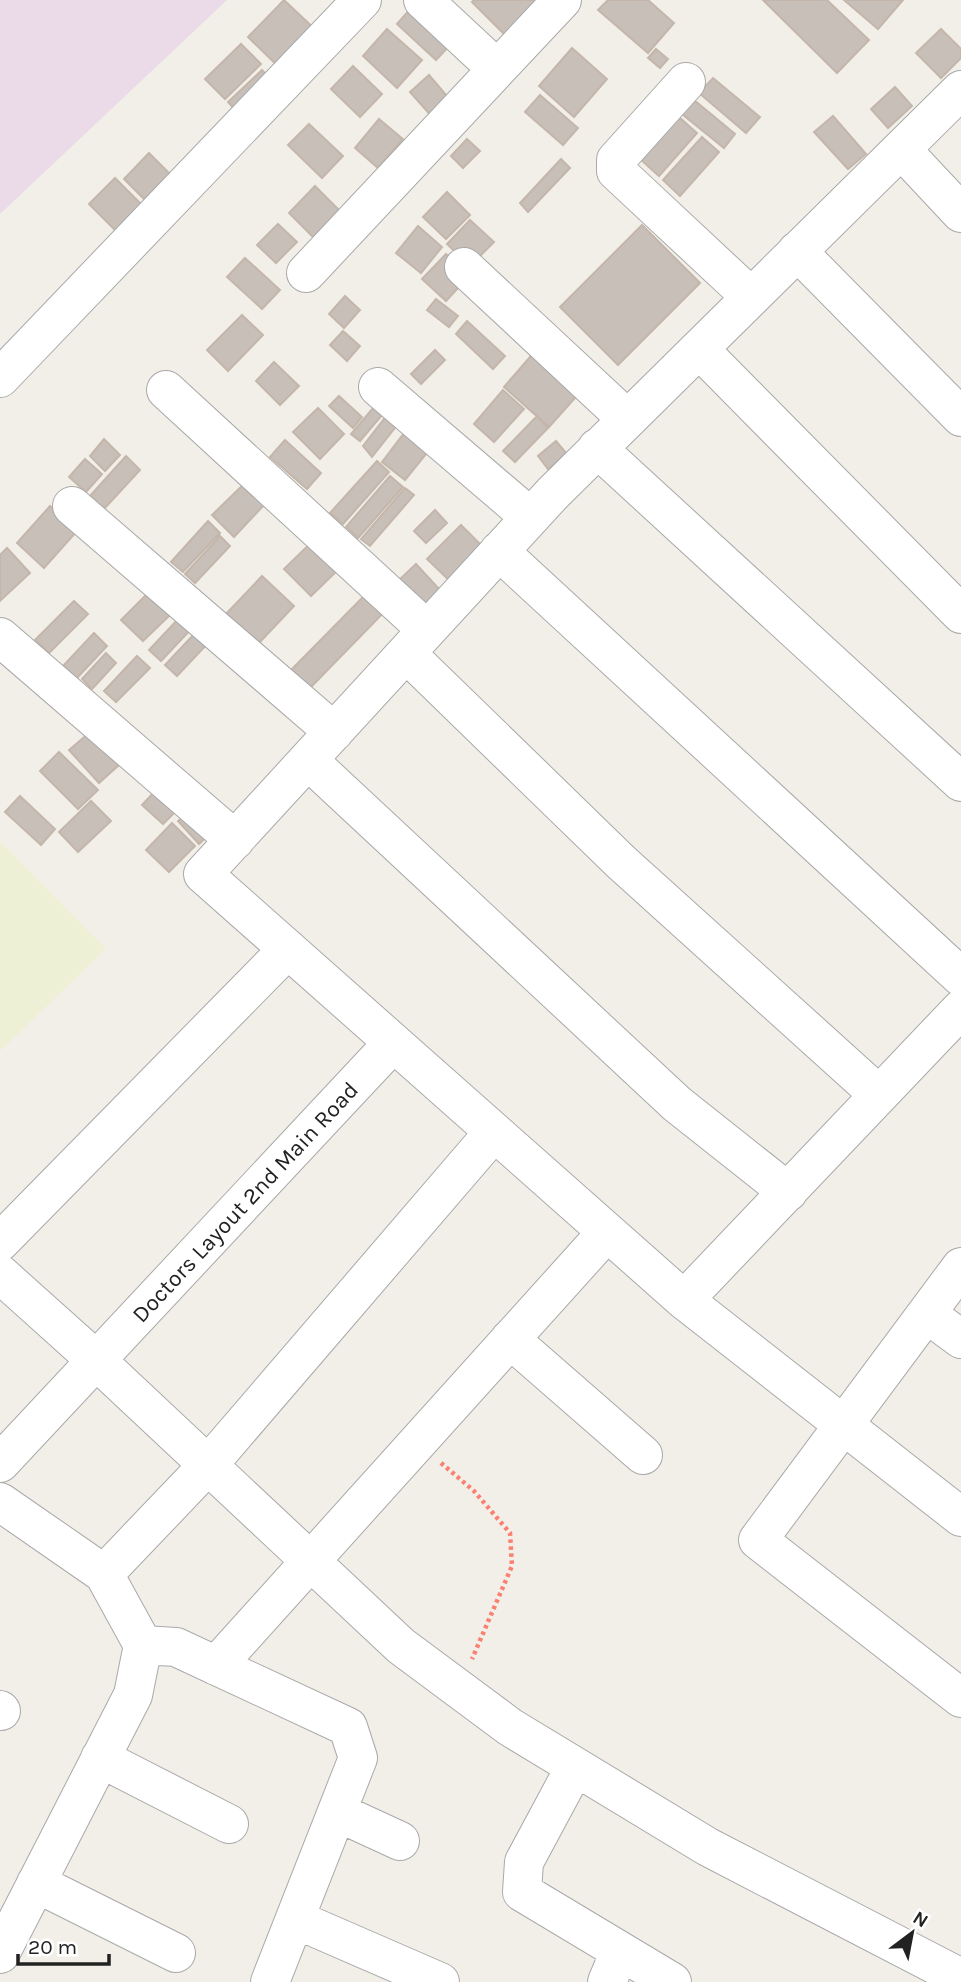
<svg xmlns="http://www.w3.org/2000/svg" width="961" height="1982" viewBox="0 0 961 1982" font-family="Karla,sans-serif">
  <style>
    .industrial { fill: #ebdbe8 }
    .farmland { fill: #eef0d5 }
    .building { fill: #c7bfb8; stroke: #c4b6ab; stroke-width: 2 }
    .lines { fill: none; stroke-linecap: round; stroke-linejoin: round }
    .minor-casing { stroke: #a9a9a9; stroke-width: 40 }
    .path { stroke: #fa8072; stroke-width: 4.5; stroke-dasharray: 3.5 3.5; stroke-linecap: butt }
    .minor { stroke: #fff; stroke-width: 38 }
    .labels { text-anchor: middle; stroke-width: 7; stroke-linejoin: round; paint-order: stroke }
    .street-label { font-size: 23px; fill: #222; stroke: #fff }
  </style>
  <rect width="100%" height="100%" fill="#f2efe9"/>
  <path class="industrial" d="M0 0H227L0 214Z"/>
  <path class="farmland" d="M0 841 106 949 0 1051Z"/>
  <path class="building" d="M284 0 320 34 284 72 248 37Z
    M474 0H554L512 42 472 2Z
    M608 0H648L674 23 648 53 598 10Z
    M763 0H827L869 40 837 73Z
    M844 0H903L878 29Z
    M412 7 451 44 436 60 397 24Z
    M387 29 422 60 397 88 363 56Z
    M941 29 961 49V58L941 78 916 53Z
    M241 44 261 64 225 99 205 79Z
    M572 48 607 79 574 117 539 86Z
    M656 49 668 59 660 68 648 58Z
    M353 66 382 94 360 117 331 89Z
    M262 70 275 84 241 116 228 102Z
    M429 75 452 102 434 119 410 92Z
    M713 78 760 117 746 133 699 93Z
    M895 87 912 106 888 128 871 109Z
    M540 95 578 128 563 145 525 112Z
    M694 100 735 134 724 148 682 114Z
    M833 116 866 154 848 169 814 132Z
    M679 117 697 133 659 176 640 159Z
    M379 119 403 139 378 168 355 148Z
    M309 124 343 156 322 178 288 145Z
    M702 137 719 152 680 196 663 180Z
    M467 139 480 151 463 168 451 156Z
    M149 153 172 176 147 202 124 179Z
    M561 159 570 168 528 212 520 203Z
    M115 178 147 210 121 236 89 204Z
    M315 186 344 215 317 241 289 213Z
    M447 192 470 215 446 239 423 217Z
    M470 220 494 242 470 266 447 244Z
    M278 224 297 242 276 263 257 245Z
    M642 225 700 283 618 365 560 307Z
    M418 226 442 247 421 273 396 253Z
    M446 254 469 276 446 301 422 279Z
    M245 258 280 290 262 309 227 277Z
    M345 296 360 310 344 328 329 314Z
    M436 299 458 316 449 327 427 310Z
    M242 315 263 335 228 371 207 350Z
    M467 321 505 356 493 369 456 334Z
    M343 331 360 346 347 361 330 345Z
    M537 349 582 390 549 427 504 387Z
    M435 350 445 360 421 384 411 374Z
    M274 362 299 386 280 405 256 381Z
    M503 390 524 409 494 442 474 424Z
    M339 396 362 417 353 428 329 406Z
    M379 401 388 408 360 441 351 434Z
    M318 408 344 434 320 459 293 432Z
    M391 410 402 419 372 457 363 446Z
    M537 416 548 428 515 462 503 451Z
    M411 424 435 443 405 480 382 462Z
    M104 439 120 455 105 471 90 456Z
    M285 440 321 473 307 489 270 457Z
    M556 441 567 454 548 469 538 456Z
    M126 456 140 470 104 509 90 496Z
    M85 459 102 474 86 492 69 477Z
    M377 461 389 472 343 524 330 513Z
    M390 476 403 487 358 538 346 527Z
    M244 484 265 504 234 537 212 515Z
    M405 488 414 495 370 546 361 539Z
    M50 506 77 531 44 568 17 543Z
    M435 510 447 523 426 543 414 531Z
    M208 521 220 533 183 572 171 562Z
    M461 525 486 550 452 583 427 559Z
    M220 536 230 546 195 583 185 574Z
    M316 538 343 565 311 596 284 569Z
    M7 548 30 573 0 601V555Z
    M416 564 440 590 423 607 398 581Z
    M262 576 294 606 258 644 226 614Z
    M371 589 390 606 310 688 291 670Z
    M148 593 170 615 143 641 121 620Z
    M74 601 88 614 49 653 35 640Z
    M182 615 194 626 161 661 149 650Z
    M198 630 210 641 177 676 165 665Z
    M94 633 107 646 76 679 63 666Z
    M106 653 116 663 92 689 82 679Z
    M137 656 150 668 116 702 104 691Z
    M97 726 129 756 99 783 69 750Z
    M59 752 98 790 78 809 40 771Z
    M157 789 178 809 163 824 142 805Z
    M20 796 55 829 41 845 5 812Z
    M91 801 111 821 78 852 59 832Z
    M192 809 215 829 199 844 178 821Z
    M172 823 195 846 169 872 146 850Z"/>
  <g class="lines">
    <defs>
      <path id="minor" d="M423 0 497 69
        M686 82 616 160V171L751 297
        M961 90 552 494 203 874 684 1300 961 1517
        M901 149 961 213
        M797 251 961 417
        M464 267 627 419
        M306 273 562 0
        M699 349 961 614
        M0 378 362 0
        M378 387 530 517
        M166 390 427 630
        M597 448 961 782
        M72 506 334 732
        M499 551 961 977
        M0 637 235 840
        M406 653 621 862 879 1095
        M308 760 677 1104 788 1192
        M0 1242 288 949
        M961 1267 758 1540 961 1698
        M0 1274 97 1361 401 1646 510 1727 708 1847 961 1978
        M684 1300 961 1009
        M927 1314 961 1339
        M510 1339 643 1455
        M0 1463 393 1043
        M0 1502 104 1574 143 1645 133 1695 0 1954
        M104 1574 208 1465 494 1132
        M143 1645 176 1647 348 1727 358 1758 270 1982
        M216 1666 607 1232
        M0 1710 1 1711
        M100 1758 229 1824
        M575 1767 524 1862 522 1892 672 1982
        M337 1812 400 1841
        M36 1883 176 1953
        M295 1919 440 1982
        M607 1982 620 1951"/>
    </defs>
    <use href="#minor" class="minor-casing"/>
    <path class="path" d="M441 1463 474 1491 510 1533 512 1566 472 1659"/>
    <use href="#minor" class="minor"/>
  </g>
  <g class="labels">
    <g class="street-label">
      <text transform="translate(245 1202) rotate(-47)" y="8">Doctors Layout 2nd Main Road</text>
    </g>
  </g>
  <g transform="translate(912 1933) rotate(32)" stroke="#ffffff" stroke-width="5" paint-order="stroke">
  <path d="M0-5L12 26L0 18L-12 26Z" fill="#222222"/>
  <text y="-10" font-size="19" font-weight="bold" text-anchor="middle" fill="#222222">N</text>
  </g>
  <path d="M18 1954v10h91v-10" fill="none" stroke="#222222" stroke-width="3.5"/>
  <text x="28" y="1954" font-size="21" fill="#222222" stroke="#ffffff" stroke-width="5" paint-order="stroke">20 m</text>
</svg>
